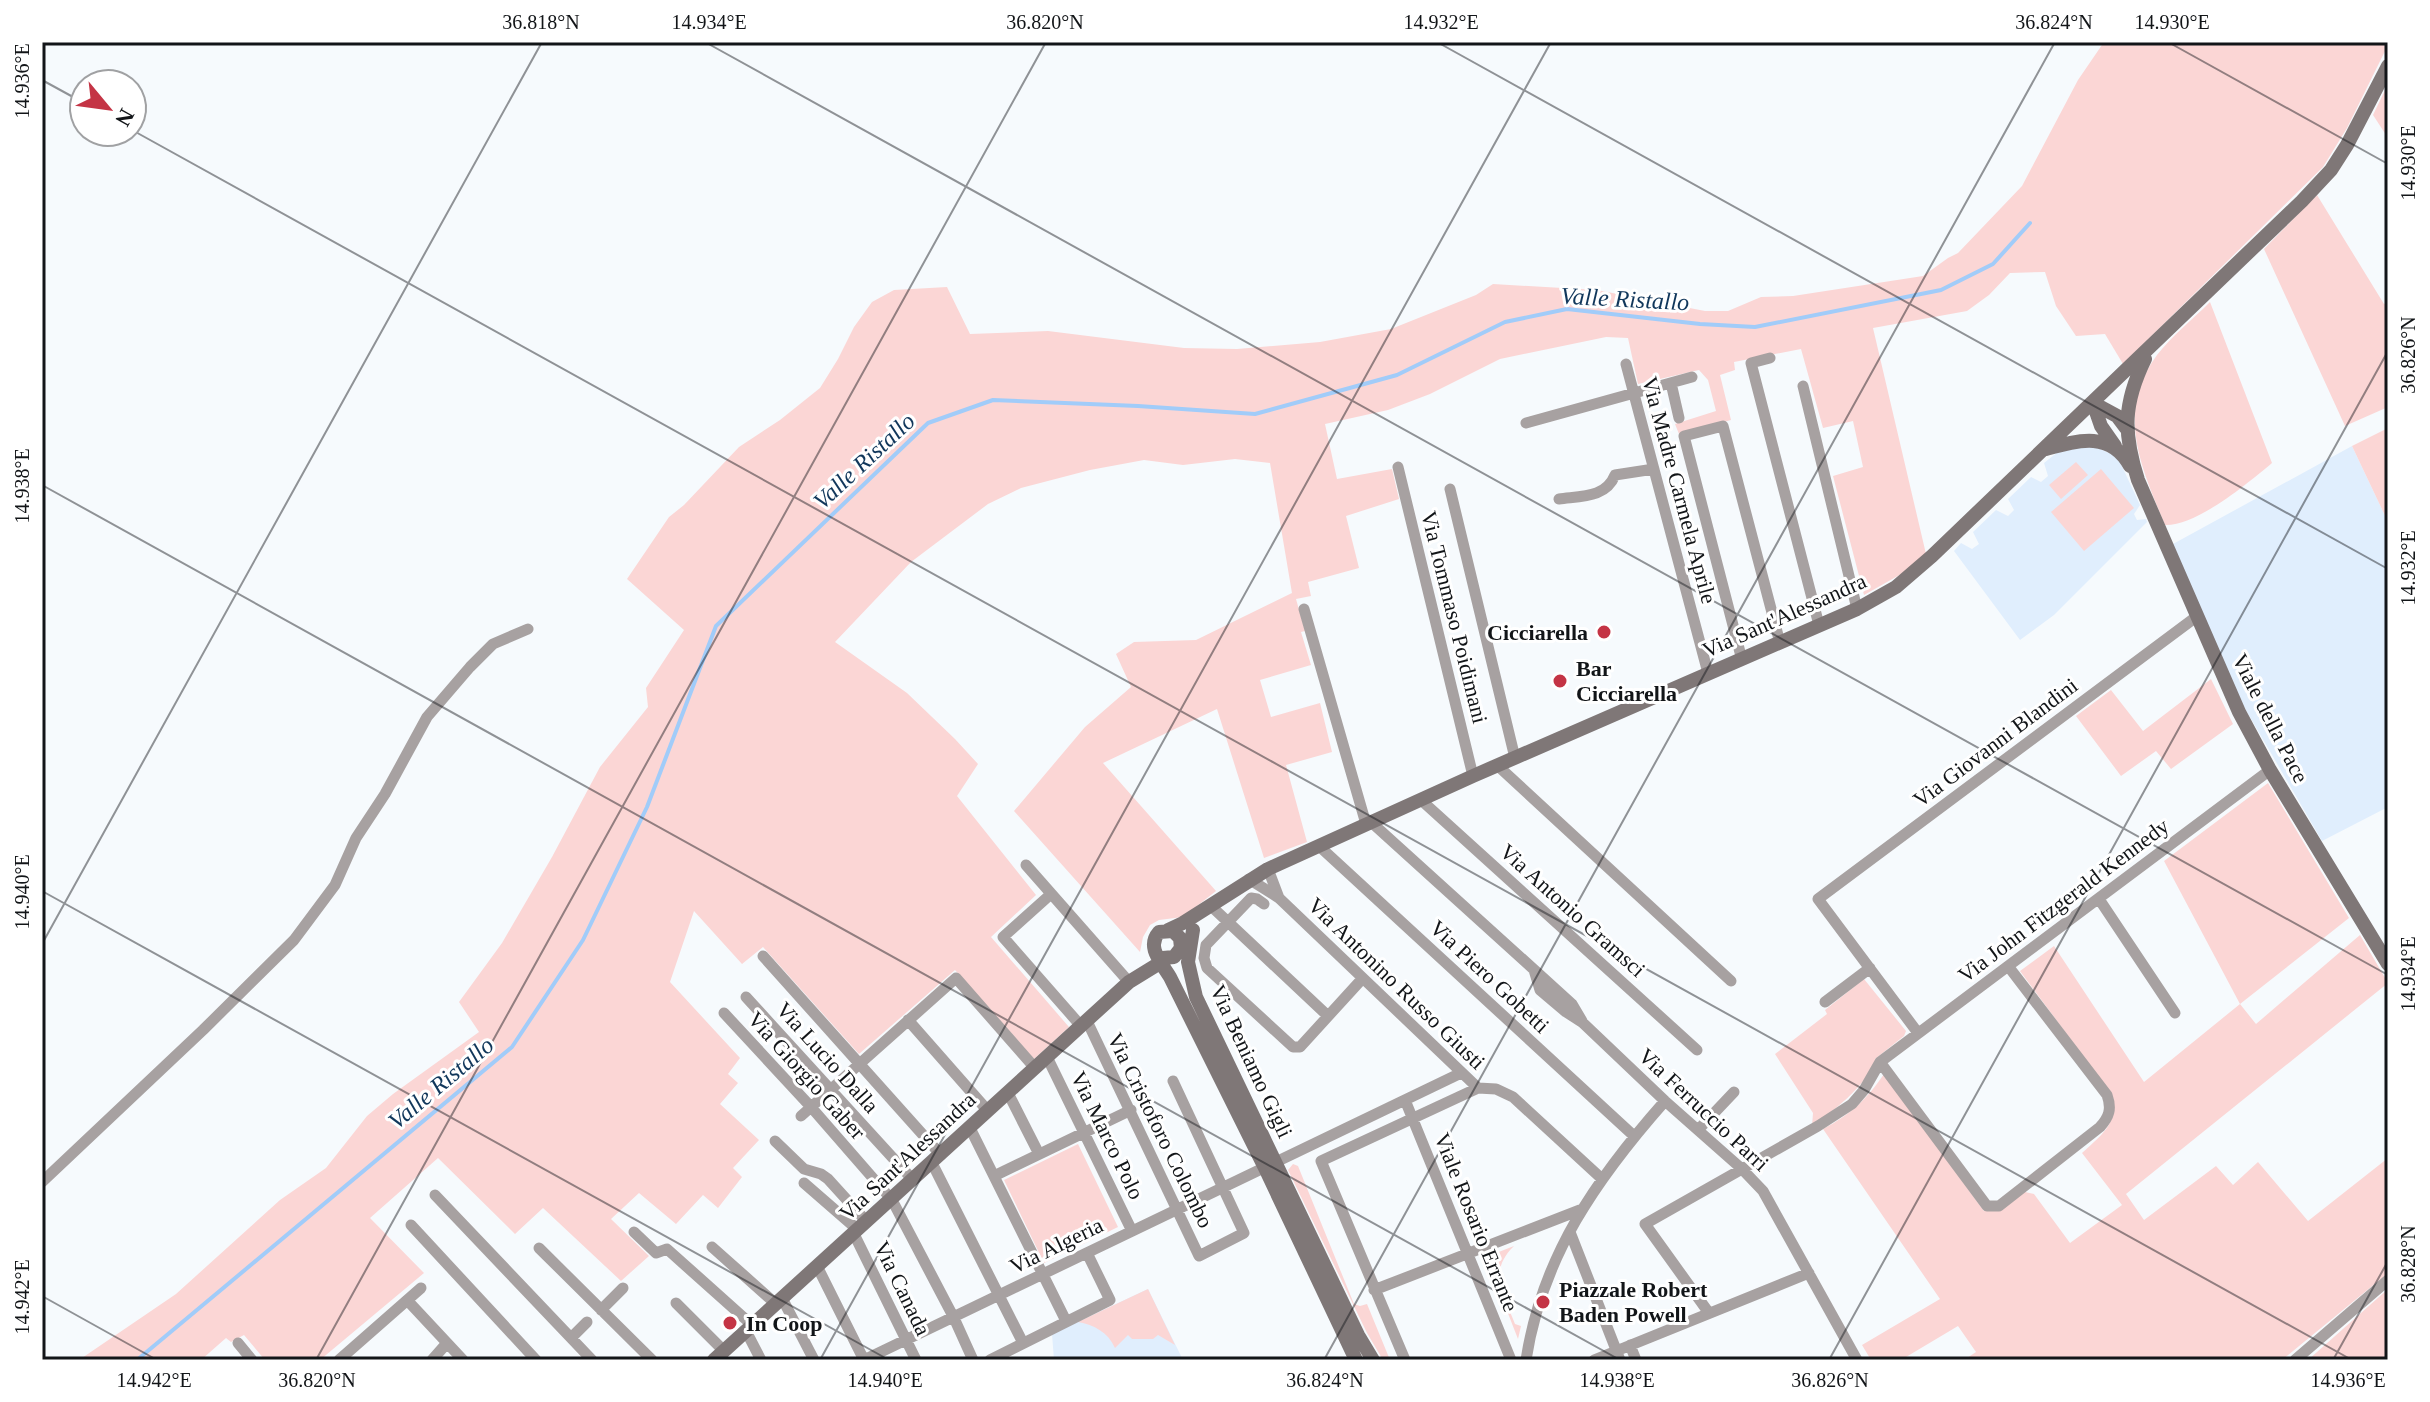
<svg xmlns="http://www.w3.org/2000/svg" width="2430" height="1402" viewBox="0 0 2430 1402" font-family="Georgia,serif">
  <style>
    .built { fill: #e0eefd }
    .green { fill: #fbd6d5 }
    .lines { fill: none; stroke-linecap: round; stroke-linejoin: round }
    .stream { stroke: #a1ccf9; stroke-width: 4 }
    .street { stroke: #a7a1a1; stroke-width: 11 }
    .secondary { stroke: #7f7777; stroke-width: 14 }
    .ticks { fill: none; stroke: #121518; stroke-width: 2; stroke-opacity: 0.45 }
    .poi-dot { fill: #c43445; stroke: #fff; stroke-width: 3 }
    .labels { text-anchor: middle; stroke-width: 6; stroke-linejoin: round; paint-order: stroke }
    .street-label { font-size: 22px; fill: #121518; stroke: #fff }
    .poi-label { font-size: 22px; font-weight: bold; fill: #121518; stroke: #fff; text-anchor: start }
    .water-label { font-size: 24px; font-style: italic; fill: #11375b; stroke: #fff }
    .neatline { fill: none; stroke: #121518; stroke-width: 3 }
    .ticks-label { font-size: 20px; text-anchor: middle; fill: #121518 }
  </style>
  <rect width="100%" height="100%" fill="#f6fafd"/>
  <path class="built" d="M2073 446 2096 447 2113 455 2120 462 2140 505 2134 514 2137 520 2146 519 2147 522 2054 615 2020 640 1954 551 1961 543 1972 549 1979 544 1973 532 1996 510 2008 516 2014 510 2008 499 2031 477 2041 482 2048 476 2044 463 2059 451Z
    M2352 446 2388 522V807L2322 841 2236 693 2173 544Z
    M1148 1289 1183 1360H1054L1052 1334Z"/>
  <path class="green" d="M2104 42H2388V45L2347 128 2323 167 2123 364 2105 334 2076 336 2056 306 2045 272 2010 273 1989 295 1967 311 1873 328 1926 554 1903 573 1864 595 1833 476 1863 467 1853 421 1823 428 1801 349 1734 362 1735 370 1720 375 1731 420 1679 434 1675 424 1716 411 1708 380 1699 370 1638 384 1628 338 1606 337 1500 359 1430 394 1388 410 1325 424 1337 479 1392 469 1399 499 1346 516 1359 568 1308 582 1311 596 1296 599 1305 631 1301 632 1311 665 1260 680 1271 717 1320 703 1332 752 1286 765 1307 842 1264 858 1217 709 1103 763 1216 891 1183 917 1159 920 1150 925 1143 937 1140 952 1014 811 1085 727 1131 687 1116 654 1134 642 1196 640 1292 593 1270 463 1235 459 1183 465 1144 460 1090 470 1021 488 988 504 911 562 835 642 907 693 955 739 978 764 957 796 1036 895 991 937 1069 1027 1034 1059 955 970 859 1054 763 947 742 964 694 911 670 982 740 1058 728 1074 738 1083 720 1104 759 1140 733 1168 742 1177 718 1208 703 1195 676 1224 639 1193 611 1219 649 1256 621 1281 543 1208 515 1234 438 1158 370 1218 424 1273 320 1360H265L244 1335 231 1342 226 1338 201 1360H79L176 1294 280 1200 326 1168 367 1116 393 1094 479 1032 459 1002 502 943 552 857 600 767 648 707 646 688 684 630 627 579 669 517 684 505 739 447 780 420 820 388 838 359 854 327 872 302 894 290 947 287 970 334 1048 331 1184 348 1237 349 1320 342 1391 329 1476 295 1493 284 1597 290 1705 311H1728L1761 297 1793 296 1923 276 1948 258 1958 253 2022 186 2078 80Z
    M2388 84V138L2373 115Z
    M2317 195 2384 304 2388 302V407L2345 426 2264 249Z
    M2210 302 2272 463C2248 483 2197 526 2165 525 2141 467 2115 412 2157 355 2172 336 2193 319 2210 302Z
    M2388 428V522L2352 446Z
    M2076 462 2088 475 2061 499 2049 485Z
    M2101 469 2134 508 2084 551 2051 512Z
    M2211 679 2233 724 2171 769 2156 751 2121 776 2076 716 2111 690 2143 731Z
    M2268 783 2349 918 2240 1004 2256 1024 2360 935 2388 983 2126 1194 2144 1220 2216 1166 2233 1185 2258 1162 2308 1221 2388 1158V1273L2282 1360H1964L1976 1352 1958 1326 1901 1360H1871L1862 1345 1940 1299 1823 1129C1850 1115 1867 1099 1884 1074L1984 1211H1997L2025 1192 2034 1194 2070 1243 2122 1205 2082 1153C2101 1135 2120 1123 2111 1094L2020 971 2054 946 2144 1082 2240 1004 2164 861Z
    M1864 979 1906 1031 1904 1036 1875 1059 1877 1063C1856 1093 1841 1105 1812 1126L1813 1113 1775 1054 1827 1014 1825 1010Z
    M1078 1144 1118 1227 1044 1263 1004 1180Z
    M1293 1164 1298 1166 1354 1304 1360 1306 1367 1304 1390 1360H1383L1367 1333 1288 1170Z
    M1514 1246C1487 1272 1504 1295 1515 1324L1521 1326 1518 1339 1486 1257Z
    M1148 1289 1175 1345 1158 1335 1153 1339H1132L1128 1335 1115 1348C1108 1332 1094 1325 1078 1322Z
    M2388 1289V1360H2308Z"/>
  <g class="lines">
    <path class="stream" d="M137 1360 512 1047 583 940 647 807 716 626 928 423 993 400 1138 406 1255 414 1397 375 1505 322 1567 309 1700 324 1755 327 1941 290 1993 264 2030 223"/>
    <path class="street" d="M1770 358 1751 363 1819 625
      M1626 364 1708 673
      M1671 383 1679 418
      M1803 386 1857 609
      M1526 423 1692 377
      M1398 467 1473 776
      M1450 489 1515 758
      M1559 499C1581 496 1606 498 1615 475L1654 469
      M1304 609 1366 824
      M1742 660 1684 436 1723 426 1780 643
      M1498 766 1731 981
      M1421 800 1697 1050
      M1371 822 1572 1004 1582 1021
      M1319 846 1634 1136
      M1026 865 1129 982
      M1268 869 1279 898
      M1249 879 1279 898 1478 1088 1496 1089 1513 1097 1601 1178
      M1051 894 1003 937 1081 1026
      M2099 899 2175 1013
      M1264 904 1257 899 1251 898 1206 945 1204 958 1207 968 1293 1047H1300L1362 979
      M1211 906 1328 1016
      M763 956 941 1155
      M1534 970 1540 990 1566 1012 1583 1023 1665 1101 1742 1169 1763 1191 1857 1360
      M746 997 913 1180
      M1825 1002 1870 968
      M724 1013 811 1107 892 1200 954 1318 973 1360
      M908 1020 988 1111
      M1087 1021 1199 1256 1244 1233 1173 1081
      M1918 1033 1818 899 2196 617
      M1047 1057 1132 1231
      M1880 1062 1987 1206H1999L2100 1127C2109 1117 2112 1109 2107 1095L2008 966
      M1008 1093 1039 1154
      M1405 1100 1511 1360
      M801 1116 956 978 1035 1068
      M970 1128 1066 1321
      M1698 1130 1734 1092
      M775 1141 804 1169 821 1174 828 1179 867 1222
      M932 1163 1023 1343
      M994 1176 1131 1110
      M42 1182 203 1030 294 940 335 885 356 838 385 794 427 717 470 667 493 644 528 629
      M804 1183 858 1230
      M435 1195 592 1360
      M411 1225 536 1360
      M634 1232 656 1253 667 1249 752 1325
      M1570 1232 1620 1360
      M854 1234 916 1360
      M712 1247 776 1304
      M539 1248 652 1360
      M817 1266 864 1360
      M1374 1290 1580 1210
      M782 1298 814 1360
      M407 1300 463 1360
      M676 1303 724 1351
      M601 1310 623 1288
      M1709 1313 1645 1224 1818 1126 1852 1104 1864 1090 1880 1062 2270 770
      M746 1331 761 1360
      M572 1337 587 1322
      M238 1343 252 1360
      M1630 1345 1636 1360
      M339 1360 421 1288
      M432 1360 447 1343
      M864 1360 1461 1073
      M990 1360 1110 1300 1087 1253
      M1405 1360 1321 1161 1478 1088
      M1526 1360C1542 1256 1597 1178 1665 1101
      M1594 1360 1809 1273
      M2295 1360 2388 1280"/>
    <path class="secondary" d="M2145 359C2123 404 2123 433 2138 480L2239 712 2270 770 2388 964
      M2093 403 2101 426 2115 446
      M2093 403 2117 416 2126 428
      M2046 449C2079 440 2111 431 2130 466
      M1168 930 1183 923 1268 869 1473 776 1857 609 1896 587 1932 556 2302 201 2331 170 2347 145 2388 66
      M1193 930 1188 962 1196 997 1358 1335 1373 1360
      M1163 958 1174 957 1181 948 1180 938 1173 931 1159 932C1146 947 1161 962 1170 977L1265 1168 1356 1360
      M714 1360 1129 982 1168 958"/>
  </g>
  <path class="ticks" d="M705 42 2388 975M1437 42 2388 569M2168 42 2388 164M42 80 84 103M132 130 2352 1360M42 485 1620 1360M42 891 889 1360M42 944 542 42M42 1296 157 1360M316 1360 1046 42M820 1360 1551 42M1324 1360 2055 42M1829 1360 2388 351M2333 1360 2388 1261"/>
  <g class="poi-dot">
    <circle cx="1604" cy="632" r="8"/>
    <circle cx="1560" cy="681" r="8"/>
    <circle cx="1543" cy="1302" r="8"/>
    <circle cx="730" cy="1323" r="8"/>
  </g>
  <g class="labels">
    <g class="street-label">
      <text transform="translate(1680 490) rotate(75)" y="8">Via Madre Carmela Aprile</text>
      <text transform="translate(1784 615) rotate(-24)" y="8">Via Sant'Alessandra</text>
      <text transform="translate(1455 617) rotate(76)" y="8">Via Tommaso Poidimani</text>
      <text transform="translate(2271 718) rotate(63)" y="8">Viale della Pace</text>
      <text transform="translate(1995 742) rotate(-37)" y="8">Via Giovanni Blandini</text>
      <text transform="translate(2063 900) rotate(-37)" y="8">Via John Fitzgerald Kennedy</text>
      <text transform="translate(1573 910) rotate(42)" y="8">Via Antonio Gramsci</text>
      <text transform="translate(1490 976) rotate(43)" y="8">Via Piero Gobetti</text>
      <text transform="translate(1397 983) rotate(44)" y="8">Via Antonino Russo Giusti</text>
      <text transform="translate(828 1057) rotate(48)" y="8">Via Lucio Dalla</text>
      <text transform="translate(1252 1061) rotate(65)" y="8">Via Beniamo Gigli</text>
      <text transform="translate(807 1075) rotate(48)" y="8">Via Giorgio Gaber</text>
      <text transform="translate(1704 1109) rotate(43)" y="8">Via Ferruccio Parri</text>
      <text transform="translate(1161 1130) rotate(64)" y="8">Via Cristoforo Colombo</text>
      <text transform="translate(1108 1135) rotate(64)" y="8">Via Marco Polo</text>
      <text transform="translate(907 1156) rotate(-43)" y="8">Via Sant'Alessandra</text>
      <text transform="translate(1477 1222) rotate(68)" y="8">Viale Rosario Errante</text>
      <text transform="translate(1056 1245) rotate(-26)" y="8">Via Algeria</text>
      <text transform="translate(903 1288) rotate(64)" y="8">Via Canada</text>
    </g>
    <g class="poi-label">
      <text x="1588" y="640" text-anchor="end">Cicciarella</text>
      <text x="1576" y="676">Bar<tspan x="1576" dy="25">Cicciarella</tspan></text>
      <text x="1559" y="1297">Piazzale Robert<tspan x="1559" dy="25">Baden Powell</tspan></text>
      <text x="746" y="1331">In Coop</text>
    </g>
    <g class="water-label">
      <text transform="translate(1625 299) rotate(3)" y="8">Valle Ristallo</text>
      <text transform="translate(864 461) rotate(-43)" y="8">Valle Ristallo</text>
      <text transform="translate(441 1083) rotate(-40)" y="8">Valle Ristallo</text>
    </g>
  </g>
  <rect width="2430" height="1402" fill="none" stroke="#ffffff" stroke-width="88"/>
  <g transform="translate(108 108) rotate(119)"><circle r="38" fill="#ffffff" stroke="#a0a1a3" stroke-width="2"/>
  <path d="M0-6L14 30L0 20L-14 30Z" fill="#c43445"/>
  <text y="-12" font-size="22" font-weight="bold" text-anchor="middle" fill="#121518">N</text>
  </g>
  <rect x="44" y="44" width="2342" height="1314" class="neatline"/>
  <g class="ticks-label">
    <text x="541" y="29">36.818°N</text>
    <text x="709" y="29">14.934°E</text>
    <text x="1045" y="29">36.820°N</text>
    <text x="1441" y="29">14.932°E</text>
    <text x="2054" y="29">36.824°N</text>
    <text x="2172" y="29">14.930°E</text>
    <text transform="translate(22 81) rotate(-90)" y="7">14.936°E</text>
    <text transform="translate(2408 163) rotate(-90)" y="7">14.930°E</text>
    <text transform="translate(2408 355) rotate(-90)" y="7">36.826°N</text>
    <text transform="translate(22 486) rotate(-90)" y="7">14.938°E</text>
    <text transform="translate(2408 568) rotate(-90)" y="7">14.932°E</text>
    <text transform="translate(22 892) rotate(-90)" y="7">14.940°E</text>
    <text transform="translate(2408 974) rotate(-90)" y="7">14.934°E</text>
    <text transform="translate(2408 1264) rotate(-90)" y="7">36.828°N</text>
    <text transform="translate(22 1297) rotate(-90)" y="7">14.942°E</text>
    <text x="154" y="1387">14.942°E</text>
    <text x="317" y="1387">36.820°N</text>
    <text x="885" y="1387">14.940°E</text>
    <text x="1325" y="1387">36.824°N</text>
    <text x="1617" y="1387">14.938°E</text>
    <text x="1830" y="1387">36.826°N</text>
    <text x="2348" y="1387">14.936°E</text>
  </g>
</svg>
